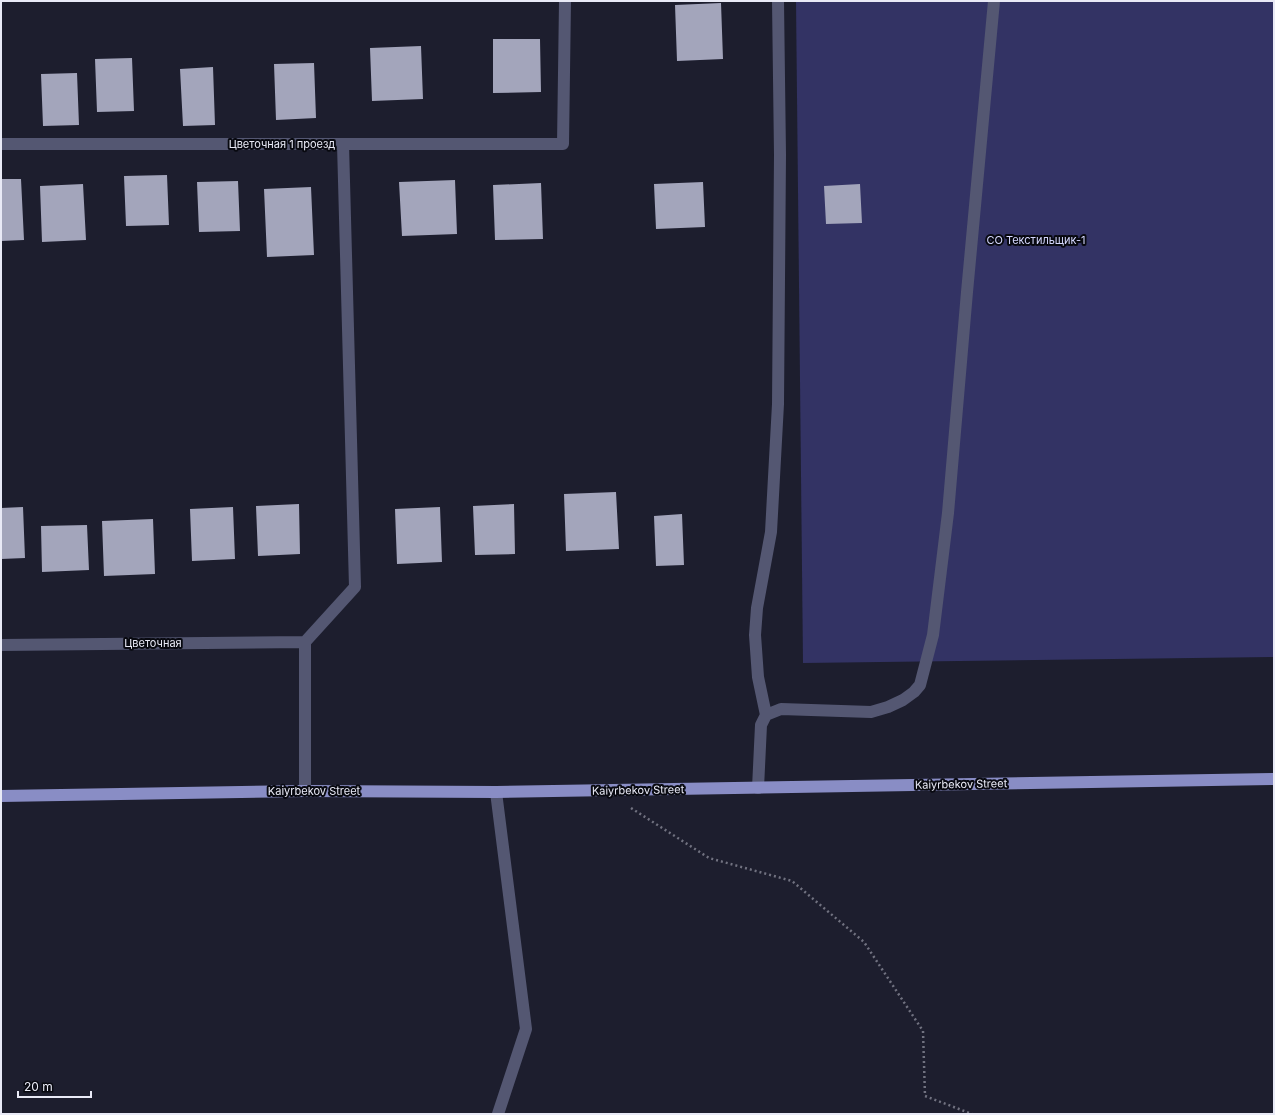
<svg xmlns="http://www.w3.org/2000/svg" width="1275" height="1115" viewBox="0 0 1275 1115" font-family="Inter,sans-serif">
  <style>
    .green { fill: #333364 }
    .building { fill: #a3a5bb }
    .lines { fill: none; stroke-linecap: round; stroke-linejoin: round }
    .path { stroke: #717280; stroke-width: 2.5; stroke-dasharray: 2 3; stroke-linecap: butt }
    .minor { stroke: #545772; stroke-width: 12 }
    .major { stroke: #898dc5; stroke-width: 12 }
    .labels { text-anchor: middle; stroke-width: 4; stroke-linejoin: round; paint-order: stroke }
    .street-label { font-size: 11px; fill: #e9eaf6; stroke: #080910 }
    .park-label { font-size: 11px; fill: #d5d8fe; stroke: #080910 }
  </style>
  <rect width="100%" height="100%" fill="#1d1e2e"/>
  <path class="green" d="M796 1H1274V657L803 663Z"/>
  <path class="building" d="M721 3 723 59 677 61 675 5Z
    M493 39H540L541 92 493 93Z
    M421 46 423 99 372 101 370 48Z
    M132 58 134 111 97 112 95 59Z
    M314 63 316 118 276 120 274 64Z
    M213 67 215 125 183 126 180 69Z
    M77 73 79 125 43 126 41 74Z
    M167 175 169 225 126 226 124 176Z
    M1 179H21L24 240 1 241Z
    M455 180 457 234 402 236 399 182Z
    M238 181 240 231 199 232 197 182Z
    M703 182 705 227 656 229 654 184Z
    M541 183 543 239 495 240 493 185Z
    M83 184 86 240 42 242 40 186Z
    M860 184 862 223 826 224 824 186Z
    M311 187 314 255 267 257 264 189Z
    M616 492 619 549 566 551 564 494Z
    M299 504 300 554 258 556 256 506Z
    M514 504 515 554 475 555 473 506Z
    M23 507 25 558 1 559V508Z
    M233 507 235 559 192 561 190 509Z
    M440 507 442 562 397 564 395 509Z
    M682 514 684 565 656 566 654 516Z
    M153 519 155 574 104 576 102 521Z
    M87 525 89 570 42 572 41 526Z"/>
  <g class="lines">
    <path class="path" d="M631 808 709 858 792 881 864 942 923 1031 925 1096 972 1114"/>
    <path class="minor" d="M1 144H563L565 1
      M1 645 305 642
      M766 715 758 677 755 635 757 608 771 532 778 404 780 155 778 1
      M758 788 761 725 766 715 781 709 871 712 888 707 903 700 914 692 920 685 933 635 948 513 967 292 994 1
      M305 791V642L355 587 343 144
      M496 792 526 1029 498 1114"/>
    <path class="major" d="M1 796 305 791 496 792 1274 779"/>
  </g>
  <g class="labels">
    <g class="street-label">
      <text x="282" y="148">Цветочная 1 проезд</text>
      <text x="153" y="647">Цветочная</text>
      <text transform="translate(961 784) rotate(-1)" y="4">Kaiyrbekov Street</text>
      <text transform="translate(638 790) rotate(-1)" y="4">Kaiyrbekov Street</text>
      <text x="314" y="795">Kaiyrbekov Street</text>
    </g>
    <g class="park-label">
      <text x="1036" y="244">СО Текстильщик-1</text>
    </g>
  </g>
  <rect width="1275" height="1115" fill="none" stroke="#e9eaf6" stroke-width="4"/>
  <path d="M18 1091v6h73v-6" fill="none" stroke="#e9eaf6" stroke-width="2"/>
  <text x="24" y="1091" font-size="12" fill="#e9eaf6" stroke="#080910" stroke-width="3" paint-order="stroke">20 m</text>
</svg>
